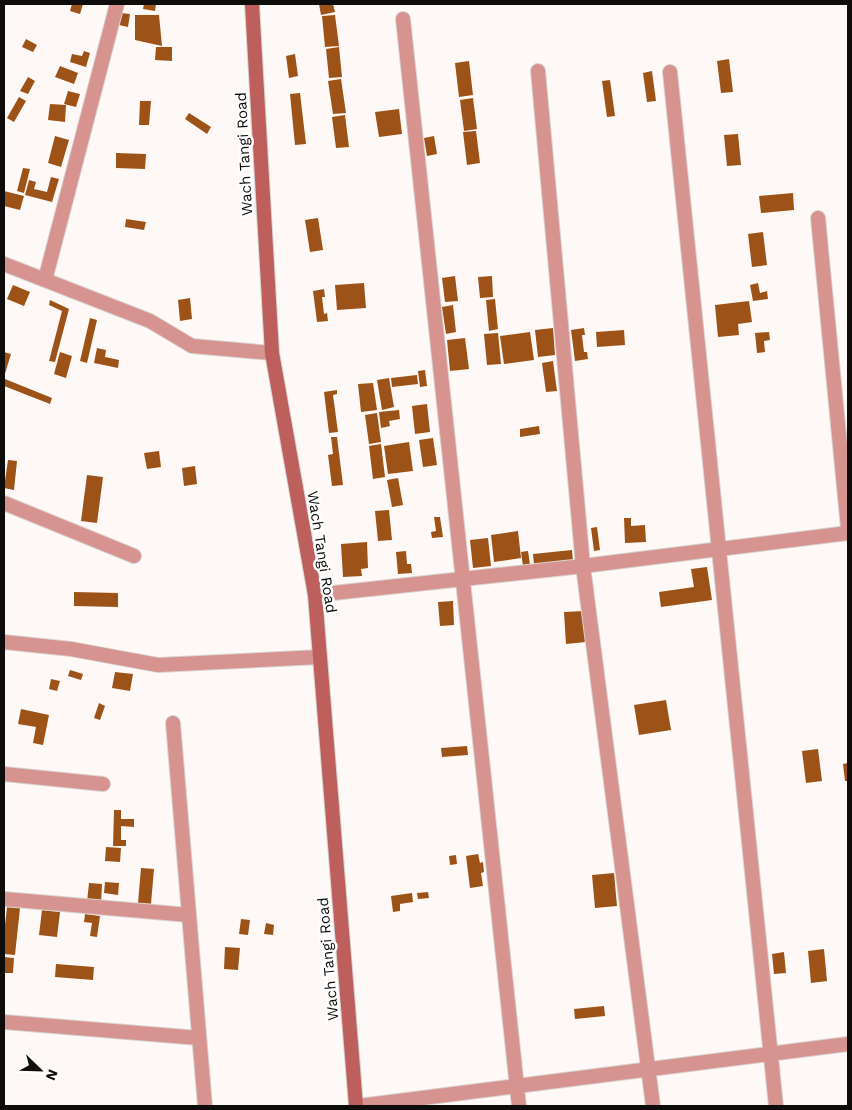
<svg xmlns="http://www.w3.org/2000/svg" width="852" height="1110" viewBox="0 0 852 1110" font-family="'Work Sans',sans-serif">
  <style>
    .building { fill: #9d5317 }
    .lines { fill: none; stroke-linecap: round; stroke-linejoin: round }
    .minor-casing { stroke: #d8d3d1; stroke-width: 16 }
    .secondary-casing { stroke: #d8d3d1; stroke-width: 16 }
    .minor { stroke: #d6938f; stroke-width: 14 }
    .secondary { stroke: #bd5f5c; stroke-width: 14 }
    .labels { text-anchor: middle; stroke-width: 5; stroke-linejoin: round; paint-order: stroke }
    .street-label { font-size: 15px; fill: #0e0d0c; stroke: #fff }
  </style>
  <rect width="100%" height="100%" fill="#fef9f6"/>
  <path class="building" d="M72 4H83L80 14 70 11Z
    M144 4H156L155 11 143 9Z
    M319 4H333L335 12 321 15Z
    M121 13 130 14 128 27 119 25Z
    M135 15H159L162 46 135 40Z
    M335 15 339 46 325 47 322 16Z
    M26 39 37 45 33 52 22 47Z
    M156 47H172V61L155 60Z
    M339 47 342 77 329 78 326 49Z
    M84 51 90 53 86 67 70 62 72 54 82 56Z
    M295 54 298 76 289 78 286 56Z
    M729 59 733 92 721 93 717 61Z
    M469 61 473 95 459 97 455 63Z
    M60 66 78 73 74 84 55 77Z
    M652 71 656 101 647 102 643 73Z
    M28 77 35 81 28 94 20 91Z
    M341 79 346 113 333 114 328 81Z
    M610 80 615 116 607 117 602 81Z
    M68 91 80 94 76 107 64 104Z
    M300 93 306 144 295 145 290 94Z
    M19 97 26 101 14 122 7 118Z
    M473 98 477 129 464 131 460 100Z
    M140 101H151L149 125H139Z
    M50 104 66 105 65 122 48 120Z
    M399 109 402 134 379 137 375 112Z
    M189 113 211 127 207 134 185 119Z
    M345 115 349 147 336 148 332 117Z
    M476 131 480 163 467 165 463 132Z
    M738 134 741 165 727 166 724 135Z
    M55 136 69 140 61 167 48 163Z
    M434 136 437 154 427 156 424 138Z
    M116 153 146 154 145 169 116 168Z
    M23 168 30 169 24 193 17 191Z
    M51 177 59 179 52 202 25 195 29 180 36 182 34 189 47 192Z
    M4 191 24 196 20 210 4 206Z
    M793 193 794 210 761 213 759 196Z
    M318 218 323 250 310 252 305 220Z
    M126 219 146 222 144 230 125 227Z
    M763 232 767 265 752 267 748 234Z
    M455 276 458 301 445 302 442 278Z
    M492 276 493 297 480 298 478 277Z
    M364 283 366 308 337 310 335 285Z
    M758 283 760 293 767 291 768 299 753 301 750 285Z
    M13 285 30 292 24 306 7 299Z
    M324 289 325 297H322L324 314 327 313 328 321 317 322 313 291Z
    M190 298 192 319 180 321 178 300Z
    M495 299 498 329 489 331 486 300Z
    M50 300 69 309 55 362 49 361 62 311 49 305Z
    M749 301 752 322 738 324 739 335 718 337 715 305Z
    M453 305 456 332 446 334 442 307Z
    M90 318 97 320 87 363 80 361Z
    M553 328 555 355 538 357 535 330Z
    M584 328 585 335H582L584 352H587L588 359 575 361 571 330Z
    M624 330 625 345 597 347 596 332Z
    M530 332 534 360 504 364 500 336Z
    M769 332 770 340 764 341 765 352 757 353 755 333Z
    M498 333 501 364 487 365 484 334Z
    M465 338 469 369 450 371 447 340Z
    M97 348 106 350 105 357 119 360 118 368 94 363Z
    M4 352 11 354 4 377Z
    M60 352 72 356 66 378 54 374Z
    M553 361 557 391 546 392 542 363Z
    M425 370 427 386 420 387 418 371Z
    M417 375 418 384 392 387 391 378Z
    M389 378 394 407 382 410 377 380Z
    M5 379 52 398 50 404 4 386Z
    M373 383 377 410 361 412 358 384Z
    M337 390V394L333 395 338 432 329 433 324 392Z
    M427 404 430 432 415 434 412 406Z
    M399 410 400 419 389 421 390 426 381 428 379 412Z
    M377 413 381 442 369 444 365 415Z
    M539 426 540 434 520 437V429Z
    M331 437H337L343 485 332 486 328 455 333 454Z
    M433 438 437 465 423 467 419 440Z
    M409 442 413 471 388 474 384 446Z
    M381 444 385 477 373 479 369 446Z
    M159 451 161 467 147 469 144 453Z
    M8 460 17 461 14 490 4 488Z
    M195 466 197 484 184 486 182 468Z
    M87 475 103 477 97 523 81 521Z
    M398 478 403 505 392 507 387 480Z
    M389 510 392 540 378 541 375 511Z
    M434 517H440L443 537 432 538 431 532 436 531Z
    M624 518H631V526L645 525 646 542 625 543Z
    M597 527 600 550 594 551 591 528Z
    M518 531 521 558 494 562 491 535Z
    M488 538 491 566 473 568 470 540Z
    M367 542 368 568 361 569 362 576 343 577 341 544Z
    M572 550 573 561 534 565 533 554Z
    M406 551 407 564H411L412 573 398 574 396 552Z
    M528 551 530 565 523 566 521 552Z
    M707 567 712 600 661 607 659 592 694 587 691 569Z
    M74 592 118 593V607L74 606Z
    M453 601 454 625 440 626 438 602Z
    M584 611 586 642 566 644 564 612Z
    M70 670 83 674 81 680 68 676Z
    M115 672 133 674 130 691 112 688Z
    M51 679 60 681 57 691 49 689Z
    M666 700 671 730 639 735 634 705Z
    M99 703 105 706 100 720 94 718Z
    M21 709 49 715 43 745 33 743 36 727 18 724Z
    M467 746 468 755 442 757 441 748Z
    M818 749 822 781 806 783 802 751Z
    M848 763V781H845L843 764Z
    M114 810H121V819H134V827L121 826V840H126V846H113Z
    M106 847 121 848 120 862 105 861Z
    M478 854 480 863 483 862 484 872 481 873 483 886 470 888 466 856Z
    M456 855 457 864 450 865 449 856Z
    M141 868 154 869 151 904 138 903Z
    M614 873 617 906 595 908 592 875Z
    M105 882 119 883 118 895 104 893Z
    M89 883 102 884 101 903 87 902Z
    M428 892 429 898 418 899 417 893Z
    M412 893 413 902 400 904V911L393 912 391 896Z
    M7 907 20 908 15 955 4 954V934Z
    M42 910 60 912 57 937 39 935Z
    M85 914 100 916 97 937 90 936 92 923 84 922Z
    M241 919 250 920 248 935 239 934Z
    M266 923 274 925 273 935 264 934Z
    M225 947 240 948 238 970 224 969Z
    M824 949 827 981 811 983 808 951Z
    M784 952 786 973 774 974 772 954Z
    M4 957 14 958 13 973H4Z
    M56 964 94 967 93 980 55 977Z
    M604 1006 605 1016 575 1019 574 1009Z"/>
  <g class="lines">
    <defs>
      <path id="minor" d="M403 19 519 1106
        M538 71 583 566 653 1106
        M670 72 776 1106
        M818 218 848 528
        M4 264 150 321 192 346 272 353
        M45 280 117 4
        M4 503 134 556
        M315 595 583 566 848 533
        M4 642 71 649 158 665 320 657
        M173 723 205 1106
        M4 774 103 784
        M4 899 189 915
        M4 1022 199 1038
        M359 1106 848 1044"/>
      <path id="secondary" d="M252 4 272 353 315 595 356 1106"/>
    </defs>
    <use href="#minor" class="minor-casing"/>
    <use href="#secondary" class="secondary-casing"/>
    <use href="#minor" class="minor"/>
    <use href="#secondary" class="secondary"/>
  </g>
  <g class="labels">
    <g class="street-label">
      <text transform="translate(244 154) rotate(-93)" y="5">Wach Tangi Road</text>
      <text transform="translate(322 552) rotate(81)" y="5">Wach Tangi Road</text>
      <text transform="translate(328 959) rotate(-95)" y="5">Wach Tangi Road</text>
    </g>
  </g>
  <rect width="852" height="1110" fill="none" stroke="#0e0d0c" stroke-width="10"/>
  <g transform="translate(40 1070) rotate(113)" stroke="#ffffff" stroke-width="4" paint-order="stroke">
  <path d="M0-4L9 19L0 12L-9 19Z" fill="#0e0d0c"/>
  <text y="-8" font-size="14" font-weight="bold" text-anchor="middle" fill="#0e0d0c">N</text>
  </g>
</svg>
